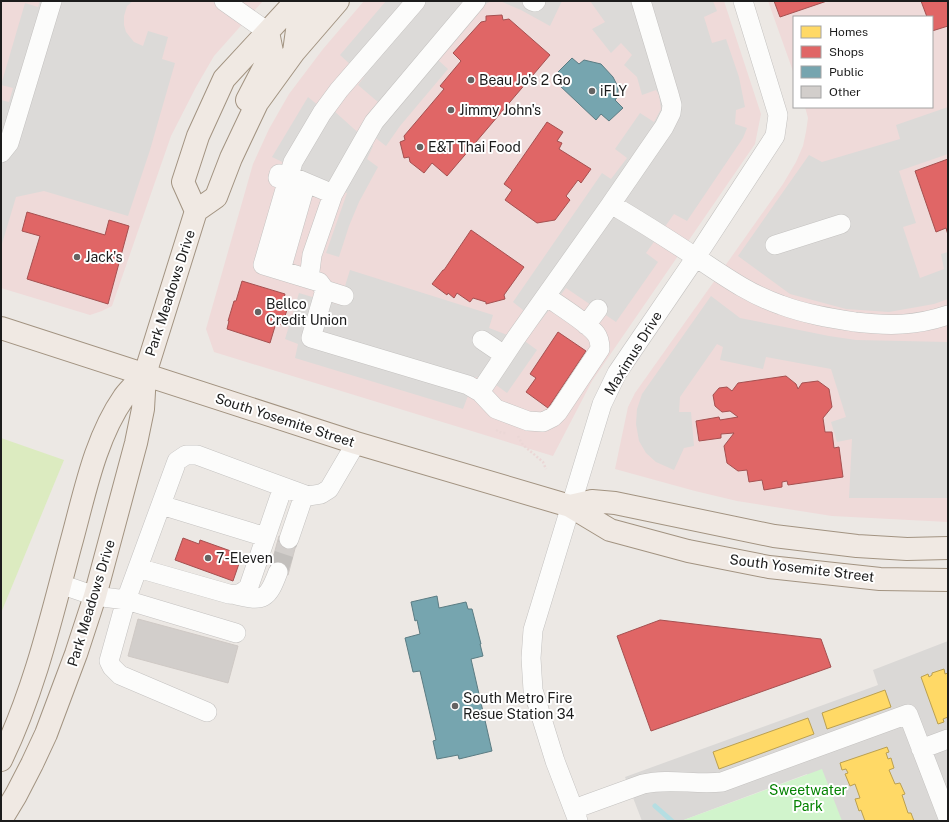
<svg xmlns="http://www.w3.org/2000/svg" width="949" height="822" viewBox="0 0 949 822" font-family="'Public Sans',sans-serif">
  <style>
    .residential { fill: #dad8d6 }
    .commercial { fill: #efdad9 }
    .grass { fill: #dcebc0 }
    .park { fill: #d1f4cc }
    .parking { fill: #dcdad8 }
    .homes { fill: #ffd966; stroke: #bba050 }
    .shops { fill: #e06666; stroke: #a55050 }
    .public { fill: #76a5af; stroke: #5b7c83 }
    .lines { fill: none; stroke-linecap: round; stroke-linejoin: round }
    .stream { stroke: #b5dee2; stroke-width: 5 }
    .building { fill: #d2cecb; stroke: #cfc9c5 }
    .minor-tunnel { stroke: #c2bfbc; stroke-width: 19; stroke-dasharray: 19 10; stroke-linecap: butt }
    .minor-casing { stroke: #c4c2c0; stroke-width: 20 }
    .major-casing { stroke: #a29381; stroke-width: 24 }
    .path { stroke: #ebd7d6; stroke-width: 2.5; stroke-dasharray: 2 2; stroke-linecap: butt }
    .minor { stroke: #fcfcfb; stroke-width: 19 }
    .major { stroke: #f0e9e3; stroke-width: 22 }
    .poi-dot { fill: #656362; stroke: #fff; stroke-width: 1.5 }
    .labels { text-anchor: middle; stroke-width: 4; stroke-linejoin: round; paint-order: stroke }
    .poi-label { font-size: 14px; fill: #1c1c1c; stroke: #fff; text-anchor: start }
    .street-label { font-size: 14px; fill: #1c1c1c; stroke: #fff }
    .park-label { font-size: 14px; fill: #058302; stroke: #fff }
  </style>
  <rect width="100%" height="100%" fill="#ece8e4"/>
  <path class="residential" d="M948 641V821H826L807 774 681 821H642L625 777 878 685 873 670Z"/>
  <path class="commercial" d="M1 1H263L214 56 196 87 171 136 112 306 102 311 90 315 1 288Z
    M364 1H724L761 114 755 144 592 381 553 456 214 352 206 329 253 164 269 129 289 94 323 49Z
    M768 1H948V522L832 516 737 501 695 491 615 469 628 407 635 393 783 184 796 162 803 146 806 132 808 118 805 107H932V17H794V74Z"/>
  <path class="grass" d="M1 438 64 460 1 613Z"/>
  <path class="park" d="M822 769 842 821H681Z"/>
  <path class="parking" d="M40 1H133L127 6 124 16V25L126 32 134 42 143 46 148 31 168 37 162 59 175 63 150 150 128 216 44 191 16 197 1 247V100L9 102 13 88 1 85 25 3 38 7Z
    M386 1H492L487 3 438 60 448 69 400 126 386 146 373 136 392 114 358 85 364 77 340 55Z
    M500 1H562L550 26 521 10Z
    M590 1H713L717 11 704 17 712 43 726 39 739 77 745 107 736 110 735 124 747 128 743 138 687 221 674 214 646 253 658 262 616 322 566 288 539 323 513 302 602 173 611 179 627 158 615 149 640 113 654 122 661 109 659 95 656 90 642 95 637 77 624 65 632 55 621 43 611 53 592 29 605 22Z
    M308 97 319 106 323 101 373 146 367 159 378 167 359 202 349 226 339 257 326 253 347 193 272 157Z
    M948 107V154L899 171 916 223 903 227 920 278 944 269 941 254 948 252V299L934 304 889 312 846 309 790 294 738 256 809 155 822 162 900 139 896 125Z
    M350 270 493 315 489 328 526 342 537 350 507 393 488 379 475 377 463 409 295 358 298 344 285 339 299 293 339 305Z
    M711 296 740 318 829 336 856 340 948 342V498H849L852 439 837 442 831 422 846 417 831 369 766 357 763 369 720 360 723 347 717 344 680 397 679 412H691L694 446 684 448 674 470 656 462 646 453 639 441 636 424 637 409 642 394Z"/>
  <path class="homes" d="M944 669 945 674 948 673V717L943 719 944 722 938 724 921 677 928 674 929 677 932 675V673Z
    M885 690 891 707 827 729 822 713Z
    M808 718 814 734 719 769 713 752Z
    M887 747 889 752 886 753 888 759 891 758 894 768 889 770 895 784 900 783 905 794 902 795 908 813H911L914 821H865L861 810 859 811 855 799 860 798 855 784 850 786 845 774 848 773 846 769 842 770 840 763Z"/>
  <path class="shops" d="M774 1H827L780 17Z
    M921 1H948V26L932 31V17H927Z
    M502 15 503 20 509 19 550 55 447 176 432 163 424 173 410 162 409 157 404 158 400 142 405 140 404 136 444 89 440 86 461 61 453 53 481 22 486 21V16Z
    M547 122 563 132 557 141 562 143 559 149 591 169 581 183 578 180 566 196 570 200 555 220 537 223 505 200 512 190 504 184Z
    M948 159V235L946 228 936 232 915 171Z
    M27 212 105 235 109 220 129 226 108 304 27 279 40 236 22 231Z
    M471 230 524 267 504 295 505 299 486 304V302L473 298 470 302 457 293 454 298 448 293 447 295 432 284 443 270H444Z
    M242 281 285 294 283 302 289 304 282 325 276 323 270 343 227 329 229 321H228L234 301H236Z
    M558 332 586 351 548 408 526 392 536 378 530 374Z
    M786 376 796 384 798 389 802 383 818 381 829 389 832 407 823 418 825 432H832L834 448 839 447 843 477 788 485 787 481 782 482V487L764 490 762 480 749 482 747 470 738 471 727 463 724 446 734 433 721 434V438L699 441 696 421 719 417 720 420 738 417 730 411 722 412 715 406 713 395 719 388 727 387 732 391 738 383Z
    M183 538 199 544 200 540 242 555 233 581 175 560Z
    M660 620 821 639 831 667 651 731 617 636Z"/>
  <path class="public" d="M572 58 579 64 584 60 601 64 613 77 618 87V96L615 100 623 108 609 121 601 114 596 120 559 85 565 80 558 72Z
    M437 596 439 608 466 602 468 609H472L481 644H480L483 656 471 659 492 751 459 759 458 755 437 759 433 741 436 740 420 671 413 672 405 638 420 634 417 620 415 621 411 602Z"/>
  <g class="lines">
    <path class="stream" d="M655 806 672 821"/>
  </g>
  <path class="building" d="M279 536 297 541 288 575 270 569Z
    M138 619 238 646 228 683 128 656Z"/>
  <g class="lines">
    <path class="minor-tunnel" d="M278 572 289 539"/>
    <defs>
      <path id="minor" d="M224 1 268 32
        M532 1 535 2 536 1
        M1 153 9 143 52 1
        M278 178 279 174 288 175 333 194
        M611 204 664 127 671 113 672 105 669 94 641 1
        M775 245 841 224
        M281 270 306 183
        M309 279 312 255 333 194 374 122 476 1
        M325 290 311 338 468 385 480 392 496 409 528 421 543 422 553 417 558 412 600 349C600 344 599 338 596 334 588 323 558 305 546 296
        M344 296 325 290 319 282 309 279 263 265 293 162 322 113 339 90 416 1
        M586 325 598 309
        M482 340 504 355
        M480 392 516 338 611 204C638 220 665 237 691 254 720 273 748 294 781 305 805 314 830 318 855 322 889 326 915 326 948 315
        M161 505 266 537
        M289 539 304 495
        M138 568 229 594C238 595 244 593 249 586L283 487
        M60 584 95 596 126 600 236 633
        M236 595C264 602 268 599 278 572
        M207 712 120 675 112 667 109 661 126 600 177 461 186 455H197L308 496 321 494 329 489 356 443
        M921 749 948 739
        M574 809 643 784C669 778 696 785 722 782L908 714 948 818
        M578 821 555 761 533 690 531 658 533 630 602 404 617 373 696 257 775 136 778 115 743 1"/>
      <path id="major" d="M294 52 298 23 315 1
        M247 100 272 52 268 32
        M196 211 183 182 198 136 224 79 296 1
        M1 328 356 443 570 506 610 530 688 551 769 567 880 579 948 580
        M570 506 592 501 615 503 774 536 857 546 907 549 948 548
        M1 760C34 692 51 619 70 547 84 497 94 440 124 397 130 389 138 382 145 374
        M1 820 16 795 32 764 46 734 76 654 95 596 136 443 143 409 145 374 196 211 216 197 231 158 257 103 294 52 338 1"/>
    </defs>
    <use href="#minor" class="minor-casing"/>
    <use href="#major" class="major-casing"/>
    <path class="path" d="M496 430 502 433H506
      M518 436 523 445 543 462 546 469"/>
    <use href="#minor" class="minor"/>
    <use href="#major" class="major"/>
  </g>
  <g class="poi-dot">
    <circle cx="471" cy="80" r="4"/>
    <circle cx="592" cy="91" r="4"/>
    <circle cx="451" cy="110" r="4"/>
    <circle cx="420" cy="147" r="4"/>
    <circle cx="77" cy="257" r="4"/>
    <circle cx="258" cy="312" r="4"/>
    <circle cx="208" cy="558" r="4"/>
    <circle cx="455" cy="706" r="4"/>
  </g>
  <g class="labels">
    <g class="poi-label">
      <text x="479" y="85">Beau Jo's 2 Go</text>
      <text x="600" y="96">iFLY</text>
      <text x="459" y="115">Jimmy John's</text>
      <text x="428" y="152">E&amp;T Thai Food</text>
      <text x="85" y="262">Jack's</text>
      <text x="266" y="309">Bellco<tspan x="266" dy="16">Credit Union</tspan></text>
      <text x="216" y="563">7-Eleven</text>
      <text x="463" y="703">South Metro Fire<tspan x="463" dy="16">Resue Station 34</tspan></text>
    </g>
    <g class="street-label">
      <text transform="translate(170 293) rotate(-72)" y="5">Park Meadows Drive</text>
      <text transform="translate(633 353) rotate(-58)" y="5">Maximus Drive</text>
      <text transform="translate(285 420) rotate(18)" y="5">South Yosemite Street</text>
      <text transform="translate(802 568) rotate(7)" y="5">South Yosemite Street</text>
      <text transform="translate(91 603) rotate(-73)" y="5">Park Meadows Drive</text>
    </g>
    <g class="park-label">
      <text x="808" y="795">Sweetwater<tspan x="808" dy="16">Park</tspan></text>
    </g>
  </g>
  <rect width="949" height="822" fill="none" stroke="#1c1c1c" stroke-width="4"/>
  <rect x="793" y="16" width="140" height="92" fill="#ffffff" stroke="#a4a4a4"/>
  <rect x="801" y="26" width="20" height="12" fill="#ffd966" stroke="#a4a4a4"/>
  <text x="829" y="36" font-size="12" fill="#1c1c1c">Homes</text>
  <rect x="801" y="46" width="20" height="12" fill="#e06666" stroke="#a4a4a4"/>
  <text x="829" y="56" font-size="12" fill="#1c1c1c">Shops</text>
  <rect x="801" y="66" width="20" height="12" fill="#76a5af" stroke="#a4a4a4"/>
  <text x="829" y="76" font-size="12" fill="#1c1c1c">Public</text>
  <rect x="801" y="86" width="20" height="12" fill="#d2cecb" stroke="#a4a4a4"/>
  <text x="829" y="96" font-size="12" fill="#1c1c1c">Other</text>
</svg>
